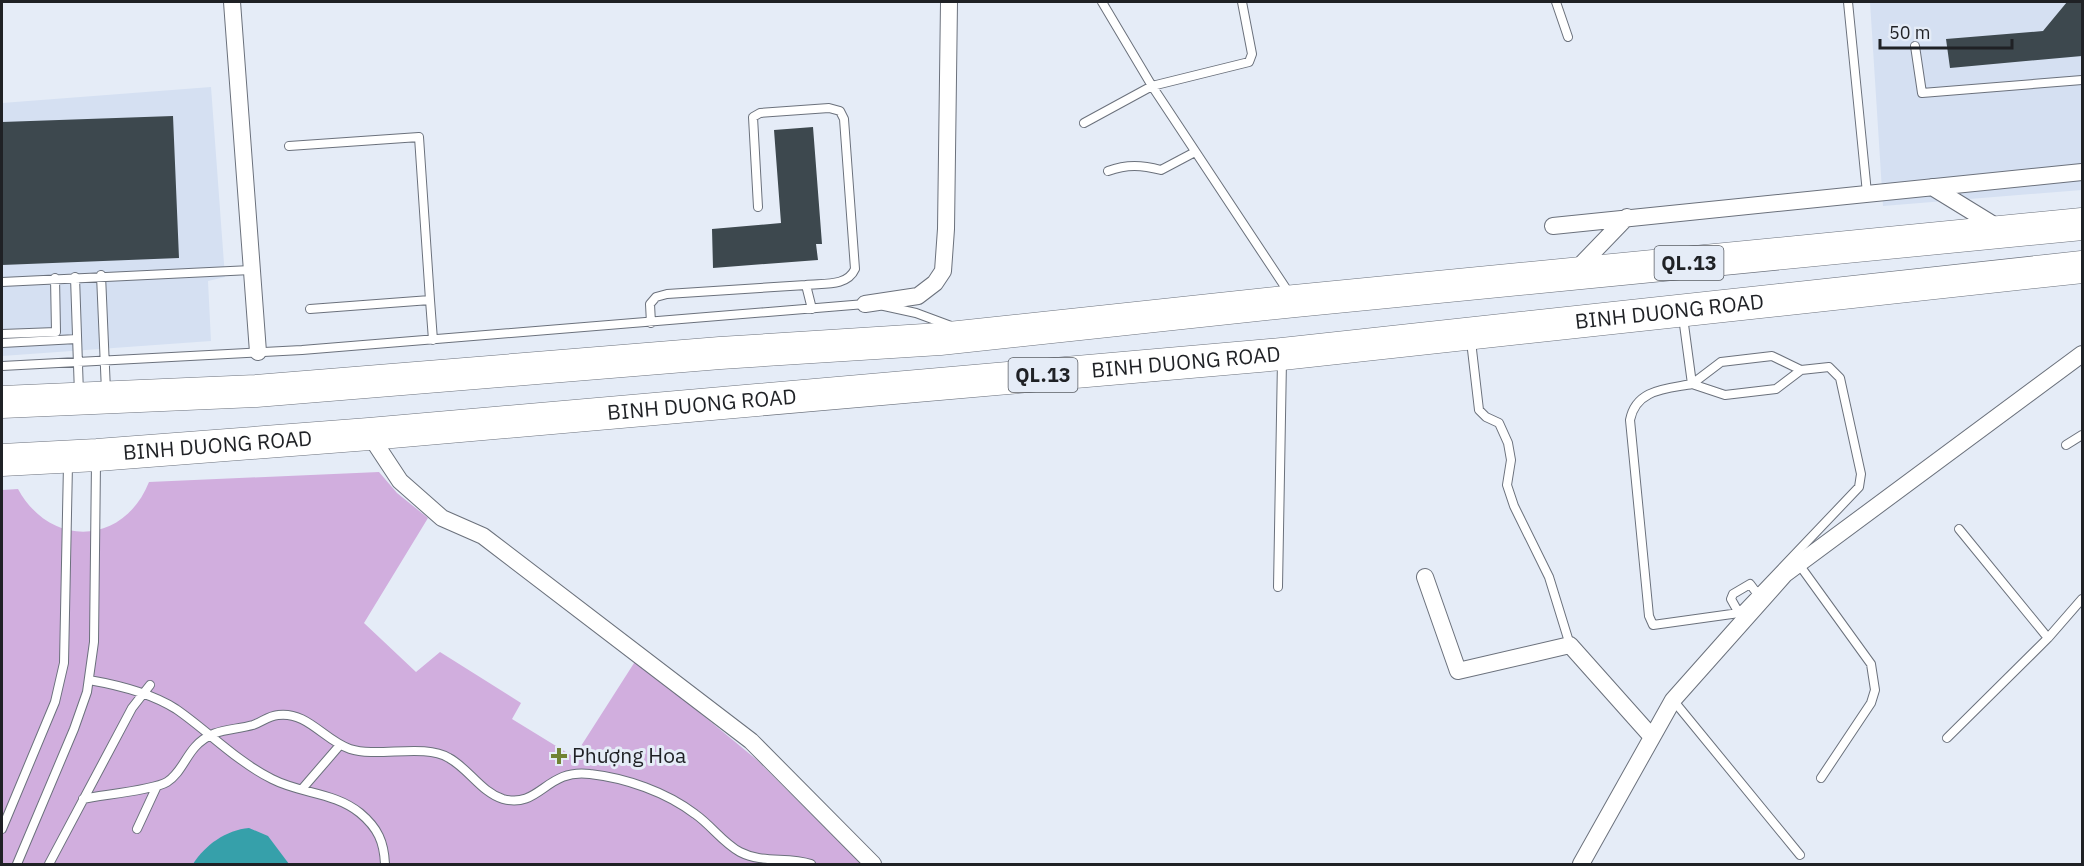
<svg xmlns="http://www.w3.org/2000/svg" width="2084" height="866" viewBox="0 0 2084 866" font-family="'IBM Plex Sans',sans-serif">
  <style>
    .built { fill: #d5e0f2 }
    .green { fill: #d1aede }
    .water { fill: #36a0aa }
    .building { fill: #3d484e }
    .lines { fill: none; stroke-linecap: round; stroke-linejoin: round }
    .lane-casing { stroke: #6b717c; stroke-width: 10 }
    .street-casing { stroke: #6b717c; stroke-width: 18 }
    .highway-casing { stroke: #6b717c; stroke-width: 33 }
    .lane { stroke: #fff; stroke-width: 8 }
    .street { stroke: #fff; stroke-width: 16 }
    .highway { stroke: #fff; stroke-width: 32 }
    .poi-dot { fill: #708333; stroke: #e5ecf7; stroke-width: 2 }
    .labels { text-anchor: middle; stroke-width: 6; stroke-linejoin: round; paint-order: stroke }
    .shield { fill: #e5ecf7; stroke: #5a5e64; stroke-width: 1.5 }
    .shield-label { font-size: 20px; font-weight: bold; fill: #1f2125 }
    .street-label { font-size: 21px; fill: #1f2125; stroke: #e5ecf7 }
    .poi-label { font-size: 21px; fill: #1f2125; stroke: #e5ecf7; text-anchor: start }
  </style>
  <rect width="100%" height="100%" fill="#e5ecf7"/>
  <path class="built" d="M1870 2H2082V190L1883 206Z
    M211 87 225 277 208 281 211 341 2 356V103Z"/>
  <path class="green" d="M379 472 397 493 428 518 364 623 416 672 440 652 521 703 512 719 574 757 636 660 757 760 861 864H2V490L18 489C51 549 124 545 149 482Z"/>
  <path class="water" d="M249 828 268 836 289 864H193C205 845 226 830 249 828Z"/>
  <path class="building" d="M2067 2H2082V56L1950 68 1946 39 2043 31Z
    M173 116 179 258 2 265V122Z
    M813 127 822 244H816L818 260 713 268 712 229 781 223 774 130Z"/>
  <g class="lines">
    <defs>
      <path id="lane" d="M1102 2 1152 86 1291 296
        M1556 2 1568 37
        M1848 2 1867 193
        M1915 46 1922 93 2082 80
        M1084 123 1152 86 1249 62 1252 54 1242 2
        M289 146 419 137 430 300 310 309
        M1108 171C1127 164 1142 165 1161 170L1195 152
        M758 207 753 117 760 113 829 108 840 111 844 119 855 269C847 287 823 283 806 285
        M101 275 106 391
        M75 277 79 394
        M2 282 251 270
        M430 300 433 340
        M884 306 916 313 951 326
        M1683 317 1692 384C1666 389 1636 389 1630 420L1649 616 1653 625 1739 613 1859 487 1861 474 1840 378 1829 367 1801 370
        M651 323 650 304 656 297 667 294 806 285 812 309
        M2 334 56 332 55 278
        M1471 341 1479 410 1486 417 1499 423 1508 443 1511 460 1507 485 1514 506 1549 577 1570 645
        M2 343 77 339
        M1772 356 1801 370 1776 389 1725 395 1692 384 1721 362Z
        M2 366 302 350 865 304
        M2066 445 2082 435
        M1959 529 2048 638
        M1798 563 1871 664 1875 690 1871 703 1821 778
        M1278 587 1282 360
        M1740 615 1731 599 1733 594 1750 584 1759 596
        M89 680C118 685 151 693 176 709 208 731 236 761 272 779 301 794 334 792 360 813 378 828 384 842 385 864
        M1673 700 1800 855
        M1947 738 2048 638 2082 599
        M302 789 340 745
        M83 799C101 795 154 790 167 782 180 774 185 758 195 747 212 728 231 731 253 725 262 722 268 716 278 715 307 711 325 741 350 749 378 758 424 743 449 758 469 769 481 792 503 799 540 809 546 768 590 774 626 778 666 792 695 814 711 825 723 843 740 852 763 864 787 856 811 864
        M2 829 55 702 64 663 68 464
        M137 829 156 788
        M17 864 74 729 87 692 94 642 96 462
        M49 864 132 708 150 685"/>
      <path id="street" d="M232 2 258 352
        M1932 187 2002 230
        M1553 226 2082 172
        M1573 273 1627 217
        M865 304 918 296 935 283 943 271 946 229 949 2
        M369 434 400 481 442 518 483 536 751 741 873 864
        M1425 577 1458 671 1570 645 1652 737
        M1581 864 1673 700 1785 574 2082 354"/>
      <g id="highway">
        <path d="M2 402 256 391 720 353 940 339 1295 301 2082 224"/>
        <path id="s1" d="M2 460 97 455 369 434 1282 354 2082 267"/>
      </g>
    </defs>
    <use href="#lane" class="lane-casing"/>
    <use href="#street" class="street-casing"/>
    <use href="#highway" class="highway-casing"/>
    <use href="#lane" class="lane"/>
    <use href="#street" class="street"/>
    <use href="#highway" class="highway"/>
  </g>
  <path class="poi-dot" d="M556 747h6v6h6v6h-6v6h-6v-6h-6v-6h6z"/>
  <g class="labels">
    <g class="shield">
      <rect x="1654.5" y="246" width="69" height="34" rx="4.5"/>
      <rect x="1008.5" y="358" width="69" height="34" rx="4.5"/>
    </g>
    <g class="shield-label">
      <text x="1689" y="270">QL.13</text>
      <text x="1043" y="382">QL.13</text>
    </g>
    <g class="street-label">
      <text dy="7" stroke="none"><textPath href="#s1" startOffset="1674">BINH DUONG ROAD</textPath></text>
      <text dy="7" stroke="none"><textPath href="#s1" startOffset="1188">BINH DUONG ROAD</textPath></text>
      <text dy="7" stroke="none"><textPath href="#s1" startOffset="702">BINH DUONG ROAD</textPath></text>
      <text dy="7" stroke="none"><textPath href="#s1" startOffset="216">BINH DUONG ROAD</textPath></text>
    </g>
    <g class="poi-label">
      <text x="572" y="763">Phượng Hoa</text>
    </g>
  </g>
  <rect width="2084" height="866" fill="none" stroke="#1f2125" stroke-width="6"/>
  <path d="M1880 39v9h132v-9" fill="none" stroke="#1f2125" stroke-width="3"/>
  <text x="1889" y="39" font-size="18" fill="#1f2125" stroke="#e5ecf7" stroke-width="4.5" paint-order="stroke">50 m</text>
</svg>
